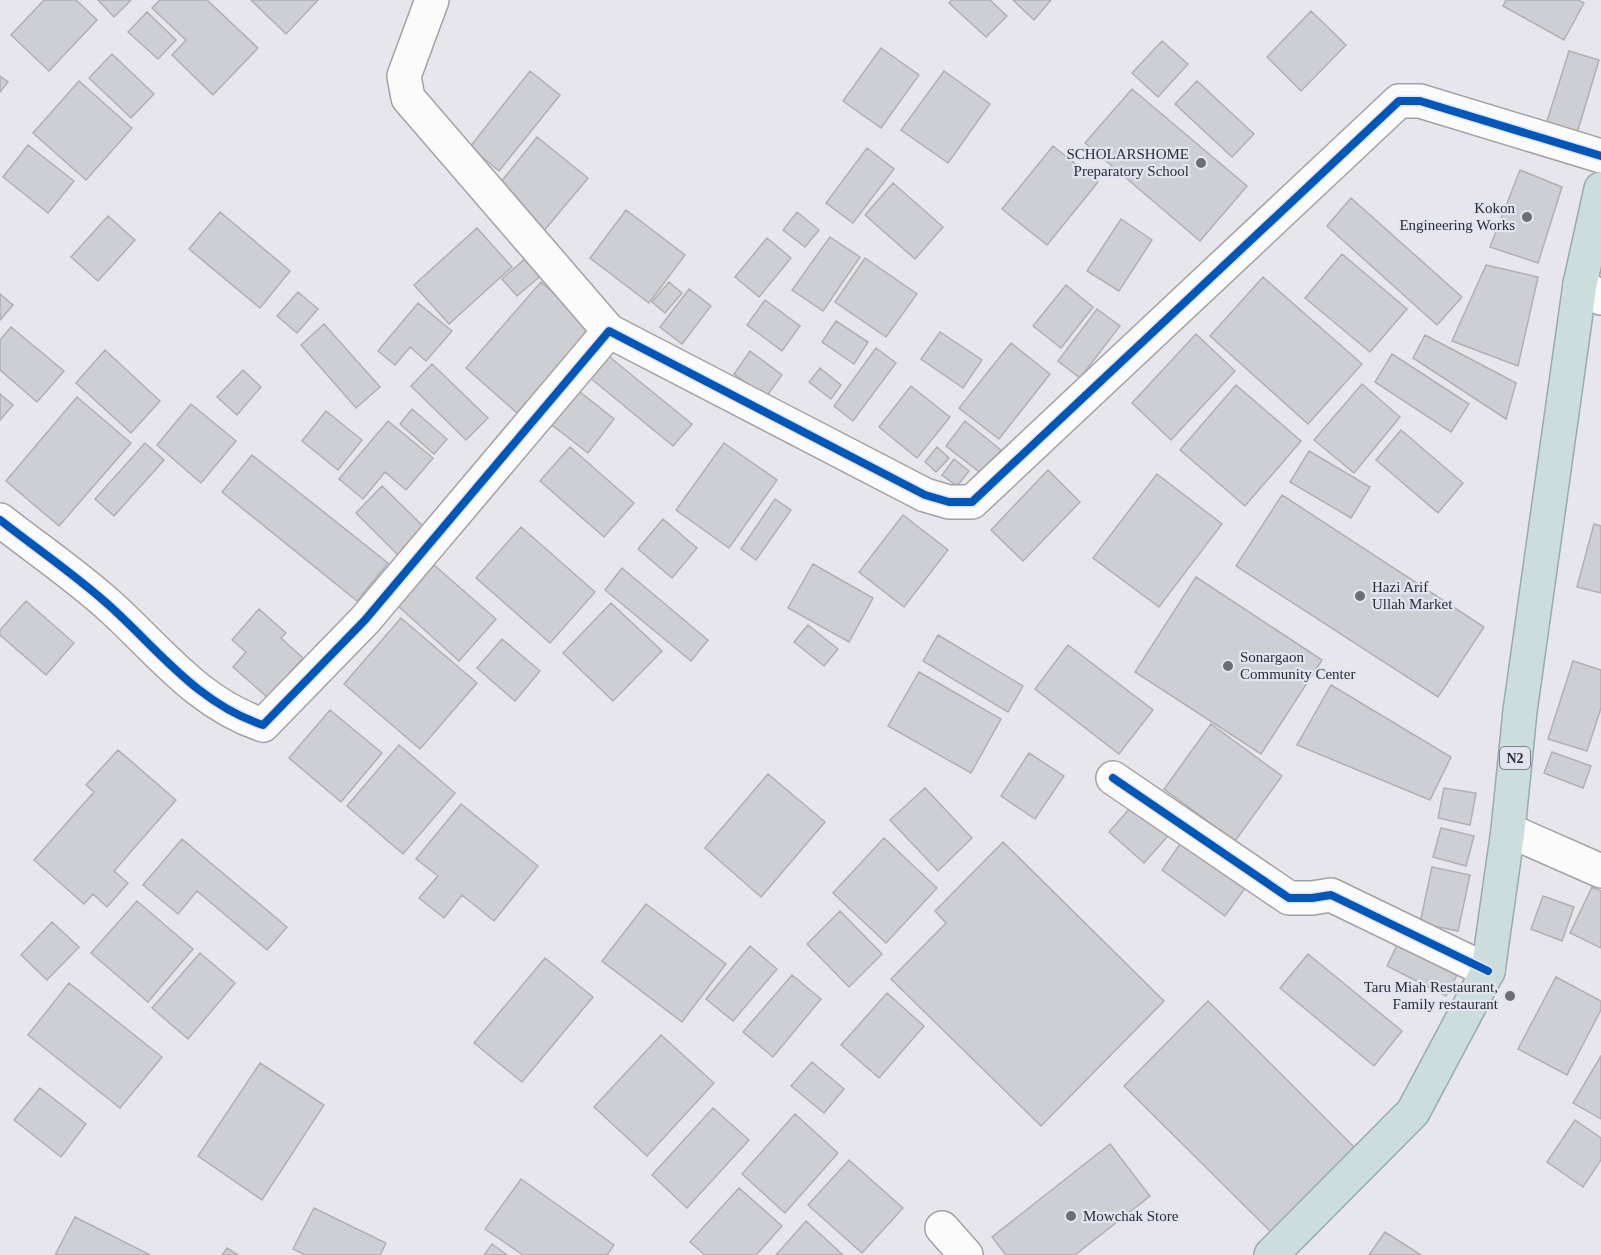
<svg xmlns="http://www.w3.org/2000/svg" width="1601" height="1255" viewBox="0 0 1601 1255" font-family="'Times New Roman',serif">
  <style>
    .building { fill: #cecfd4; stroke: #afb0b4; stroke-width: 1.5 }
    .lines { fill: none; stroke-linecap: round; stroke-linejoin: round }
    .minor-casing { stroke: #a1a2a6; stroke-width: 36 }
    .highway-casing { stroke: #98abad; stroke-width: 36 }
    .minor { stroke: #fbfbfc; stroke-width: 33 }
    .highway { stroke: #cbdddd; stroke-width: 33 }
    .cycleway-casing { stroke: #e2e4f0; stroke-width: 11 }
    .cycleway { stroke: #0057b8; stroke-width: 8 }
    .poi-dot { fill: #6d6e72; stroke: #e2e4f0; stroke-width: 2 }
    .labels { text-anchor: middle; stroke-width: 4.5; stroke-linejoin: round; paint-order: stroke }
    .shield { fill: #e2e4f0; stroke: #63646a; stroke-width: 1.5 }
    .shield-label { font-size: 14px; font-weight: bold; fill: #2c2d31 }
    .poi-label { font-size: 15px; fill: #2c2d31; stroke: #e2e4f0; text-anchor: end }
  </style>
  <rect width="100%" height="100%" fill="#e6e6ec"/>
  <path class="building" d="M44 0H76L97 20 49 71 11 35Z
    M98 0H131L114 17Z
    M160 0H207L258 48 213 95 172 55 186 40 152 8Z
    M251 0H318L286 34Z
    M952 0H990L1007 16 986 37 949 3Z
    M1013 0H1051L1034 20Z
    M1506 0H1578L1584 3 1564 40 1503 6Z
    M1311 11 1346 45 1301 91 1267 57Z
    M147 12 176 40 158 59 128 32Z
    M1162 41 1188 64 1158 97 1132 73Z
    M881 48 919 75 881 128 843 101Z
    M1569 51 1599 60 1575 140 1544 131Z
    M112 54 154 94 131 118 89 78Z
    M530 71 560 95 499 171 470 147Z
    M944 71 990 104 948 163 901 130Z
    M0 76 8 82 0 92Z
    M79 81 132 128 86 180 33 133Z
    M1197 81 1254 134 1232 157 1175 104Z
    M1132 89 1247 186 1200 241 1085 143Z
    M537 137 588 178 543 232 493 192Z
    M28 145 74 181 48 213 3 177Z
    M1053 146 1098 182 1047 245 1002 209Z
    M867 148 894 169 853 223 826 203Z
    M1520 170 1562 187 1538 263 1490 247Z
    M893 183 943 227 915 259 865 215Z
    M1351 198 1462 297 1437 325 1327 226Z
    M626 210 685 255 649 303 590 258Z
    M220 212 290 271 260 308 189 249Z
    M797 212 819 230 805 247 783 230Z
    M108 216 135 240 98 281 71 257Z
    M1121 219 1152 240 1119 291 1087 271Z
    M477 228 512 267 449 324 414 285Z
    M830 237 860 257 823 311 792 290Z
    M767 238 791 258 759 297 735 277Z
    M534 251 550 268 517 296 502 279Z
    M1342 254 1407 309 1370 352 1305 298Z
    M865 258 917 294 886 337 835 302Z
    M1486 265 1538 277 1518 366 1452 341Z
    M1263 277 1362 364 1308 424 1210 336Z
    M541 282 592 327 517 413 466 368Z
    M669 282 682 293 665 313 652 302Z
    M1066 285 1093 307 1061 348 1033 326Z
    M689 289 711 306 682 344 660 327Z
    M298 292 318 309 297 333 277 316Z
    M0 294 13 305 0 320Z
    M765 300 800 326 782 351 747 325Z
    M418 303 452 331 426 361 410 347 395 365 378 351Z
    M1097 309 1120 326 1080 378 1058 361Z
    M836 321 868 342 854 364 822 342Z
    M324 324 380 387 356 408 301 345Z
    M11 327 64 371 37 402 0 370V340Z
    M940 332 982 360 963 388 921 359Z
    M1196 334 1235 371 1171 440 1132 403Z
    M1425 335 1516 383 1506 419 1413 358Z
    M1011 343 1050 374 999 439 959 408Z
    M876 348 896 363 853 421 834 406Z
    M105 350 160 401 131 433 76 383Z
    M601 350 692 424 673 446 583 372Z
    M750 351 782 375 766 397 734 374Z
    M1392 354 1469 404 1451 432 1375 382Z
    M432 364 488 418 466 440 411 386Z
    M820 368 841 385 831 399 809 382Z
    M243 370 261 387 237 415 217 397Z
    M570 384 614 419 588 453 543 418Z
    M1362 384 1400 417 1354 473 1314 440Z
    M1236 385 1301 441 1245 506 1180 450Z
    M911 386 950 417 917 458 879 427Z
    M0 394 13 405 0 420Z
    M77 397 131 443 59 526 6 481Z
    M191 404 236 441 201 483 157 445Z
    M412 409 447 439 434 454 400 424Z
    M326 411 362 440 338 470 302 441Z
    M388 421 433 458 406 490 385 472 363 499 339 479Z
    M965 421 1001 450 982 474 946 446Z
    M1401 430 1463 483 1438 513 1376 460Z
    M145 443 164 460 114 516 95 499Z
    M724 443 777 480 729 548 676 510Z
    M570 447 634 503 604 537 540 481Z
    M937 447 949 458 936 472 925 462Z
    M1309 451 1370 487 1351 518 1290 482Z
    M252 455 388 563 357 601 222 492Z
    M954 459 969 471 957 486 942 475Z
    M1048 470 1080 502 1023 561 991 530Z
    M1157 474 1222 524 1159 607 1093 558Z
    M382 486 425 528 398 555 356 513Z
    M1282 495 1484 627 1438 697 1236 566Z
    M775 499 791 510 756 560 741 549Z
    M903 515 948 550 904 607 859 572Z
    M663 519 697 548 672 578 638 549Z
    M1594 524 1601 526V593L1577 587Z
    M521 527 595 592 550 643 476 578Z
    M813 564 873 598 849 642 788 608Z
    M434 565 496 619 459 661 398 606Z
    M622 568 708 640 691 661 605 590Z
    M1196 577 1322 660 1261 754 1135 672Z
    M26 601 74 643 46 675 0 635V630Z
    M611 603 662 651 613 701 563 653Z
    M259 609 286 633 281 638 303 658 268 698 233 667 246 652 232 640Z
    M401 618 477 683 420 749 344 684Z
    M808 625 838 649 824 666 794 642Z
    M938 635 1023 686 1008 712 923 661Z
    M502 639 540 671 515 701 477 668Z
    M1068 645 1153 710 1119 754 1035 689Z
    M1573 661 1601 670V708L1587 751 1548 739Z
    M919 672 1001 719 971 773 888 726Z
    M1331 685 1451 757 1430 800 1297 745Z
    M330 710 382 753 341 802 289 758Z
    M1211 724 1282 776 1235 841 1164 789Z
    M399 745 455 793 403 854 347 806Z
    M118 750 176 800 114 871 128 883 107 907 93 894 84 904 34 860 94 792 86 785Z
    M1552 752 1591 766 1583 788 1544 773Z
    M1029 753 1064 776 1035 819 1001 796Z
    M768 774 825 822 761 897 705 848Z
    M925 788 972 838 938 871 890 820Z
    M1444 788 1476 793 1470 825 1438 818Z
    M1140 797 1175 828 1144 863 1109 832Z
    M461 804 538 866 494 921 462 895 444 918 419 898 438 876 416 859Z
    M1441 828 1474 836 1466 866 1433 857Z
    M884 838 937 888 886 943 833 893Z
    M182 839 287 927 267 950 197 891 178 914 143 885Z
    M1182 841 1246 887 1225 916 1162 870Z
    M1003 842 1164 1001 1041 1126 891 979 946 923 935 911Z
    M1432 867 1470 875 1458 931 1420 923Z
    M1592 887 1601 891V948L1570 933Z
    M1543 896 1574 907 1562 941 1531 929Z
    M137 901 193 949 148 1002 91 953Z
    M646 904 726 964 682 1022 602 961Z
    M840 911 882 954 849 987 807 944Z
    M52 922 79 947 47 980 21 955Z
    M1404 931 1464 962 1446 996 1387 966Z
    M750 946 777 969 733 1021 706 999Z
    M200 953 235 983 188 1039 152 1008Z
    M1308 954 1402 1031 1374 1066 1280 988Z
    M545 958 593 997 522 1082 474 1043Z
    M792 975 821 999 773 1057 743 1032Z
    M1556 977 1601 1001V1010L1567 1075 1518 1049Z
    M69 983 162 1057 120 1108 28 1035Z
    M887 993 924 1026 879 1078 841 1045Z
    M1208 1001 1355 1148 1271 1232 1124 1086Z
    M661 1035 714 1083 647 1156 594 1107Z
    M1601 1056V1119L1573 1103Z
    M812 1062 844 1089 824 1113 791 1086Z
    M260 1063 324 1105 262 1200 198 1156Z
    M40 1088 86 1124 61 1157 14 1120Z
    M713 1108 749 1140 687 1208 652 1175Z
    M795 1114 838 1153 785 1213 742 1174Z
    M1575 1120 1601 1138V1160L1583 1187 1547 1162Z
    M1110 1144 1150 1196 1075 1255H1006L992 1237Z
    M849 1160 903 1208 862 1253 808 1205Z
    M521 1179 614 1245 607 1255H523L485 1229Z
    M739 1188 782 1226 756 1255H705L690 1242Z
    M314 1208 386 1243 380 1255H305L293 1249Z
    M75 1217 150 1255H55Z
    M806 1221 843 1255H776Z
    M1385 1232 1421 1255H1369Z
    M492 1244 507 1255H484Z
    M227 1248 238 1255H222Z"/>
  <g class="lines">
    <defs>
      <path id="minor" d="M432 0 404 76 408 98 609 331
        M1580 284 1601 298
        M0 520C37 549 77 576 112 608 160 652 199 704 263 725L365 620 609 331 925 495 949 502H972L1399 101H1420L1601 156
        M1113 778 1289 898H1312L1331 895 1488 971
        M1508 830 1601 871
        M942 1228 966 1255"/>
      <path id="highway" d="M1271 1255 1413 1112 1488 971 1508 830 1520 711 1580 284 1601 189"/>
    </defs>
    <use href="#minor" class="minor-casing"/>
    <use href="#highway" class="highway-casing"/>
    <use href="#minor" class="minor"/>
    <use href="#highway" class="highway"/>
    <defs>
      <path id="cycleway" d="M0 520C37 549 77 576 112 608 160 652 199 704 263 725L365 620 609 331 925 495 949 502H972L1399 101H1420L1601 156
        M1113 778 1289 898H1312L1331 895 1488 971"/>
    </defs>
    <use href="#cycleway" class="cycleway-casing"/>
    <use href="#cycleway" class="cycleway"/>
  </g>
  <g class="poi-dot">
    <circle cx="1201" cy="163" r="6"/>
    <circle cx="1527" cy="217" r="6"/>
    <circle cx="1360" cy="596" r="6"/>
    <circle cx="1228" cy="666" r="6"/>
    <circle cx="1510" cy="996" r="6"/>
    <circle cx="1071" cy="1216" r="6"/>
  </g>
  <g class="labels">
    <rect class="shield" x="1500" y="747" width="30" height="22" rx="4.5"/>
    <g class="shield-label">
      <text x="1515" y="763">N2</text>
    </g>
    <g class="poi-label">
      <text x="1189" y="159">SCHOLARSHOME<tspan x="1189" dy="17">Preparatory School</tspan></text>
      <text x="1515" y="213">Kokon<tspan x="1515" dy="17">Engineering Works</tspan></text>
      <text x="1372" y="592" text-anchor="start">Hazi Arif<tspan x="1372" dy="17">Ullah Market</tspan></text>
      <text x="1240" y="662" text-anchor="start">Sonargaon<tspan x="1240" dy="17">Community Center</tspan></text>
      <text x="1498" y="992">Taru Miah Restaurant,<tspan x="1498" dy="17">Family restaurant</tspan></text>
      <text x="1083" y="1221" text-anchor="start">Mowchak Store</text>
    </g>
  </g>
</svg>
